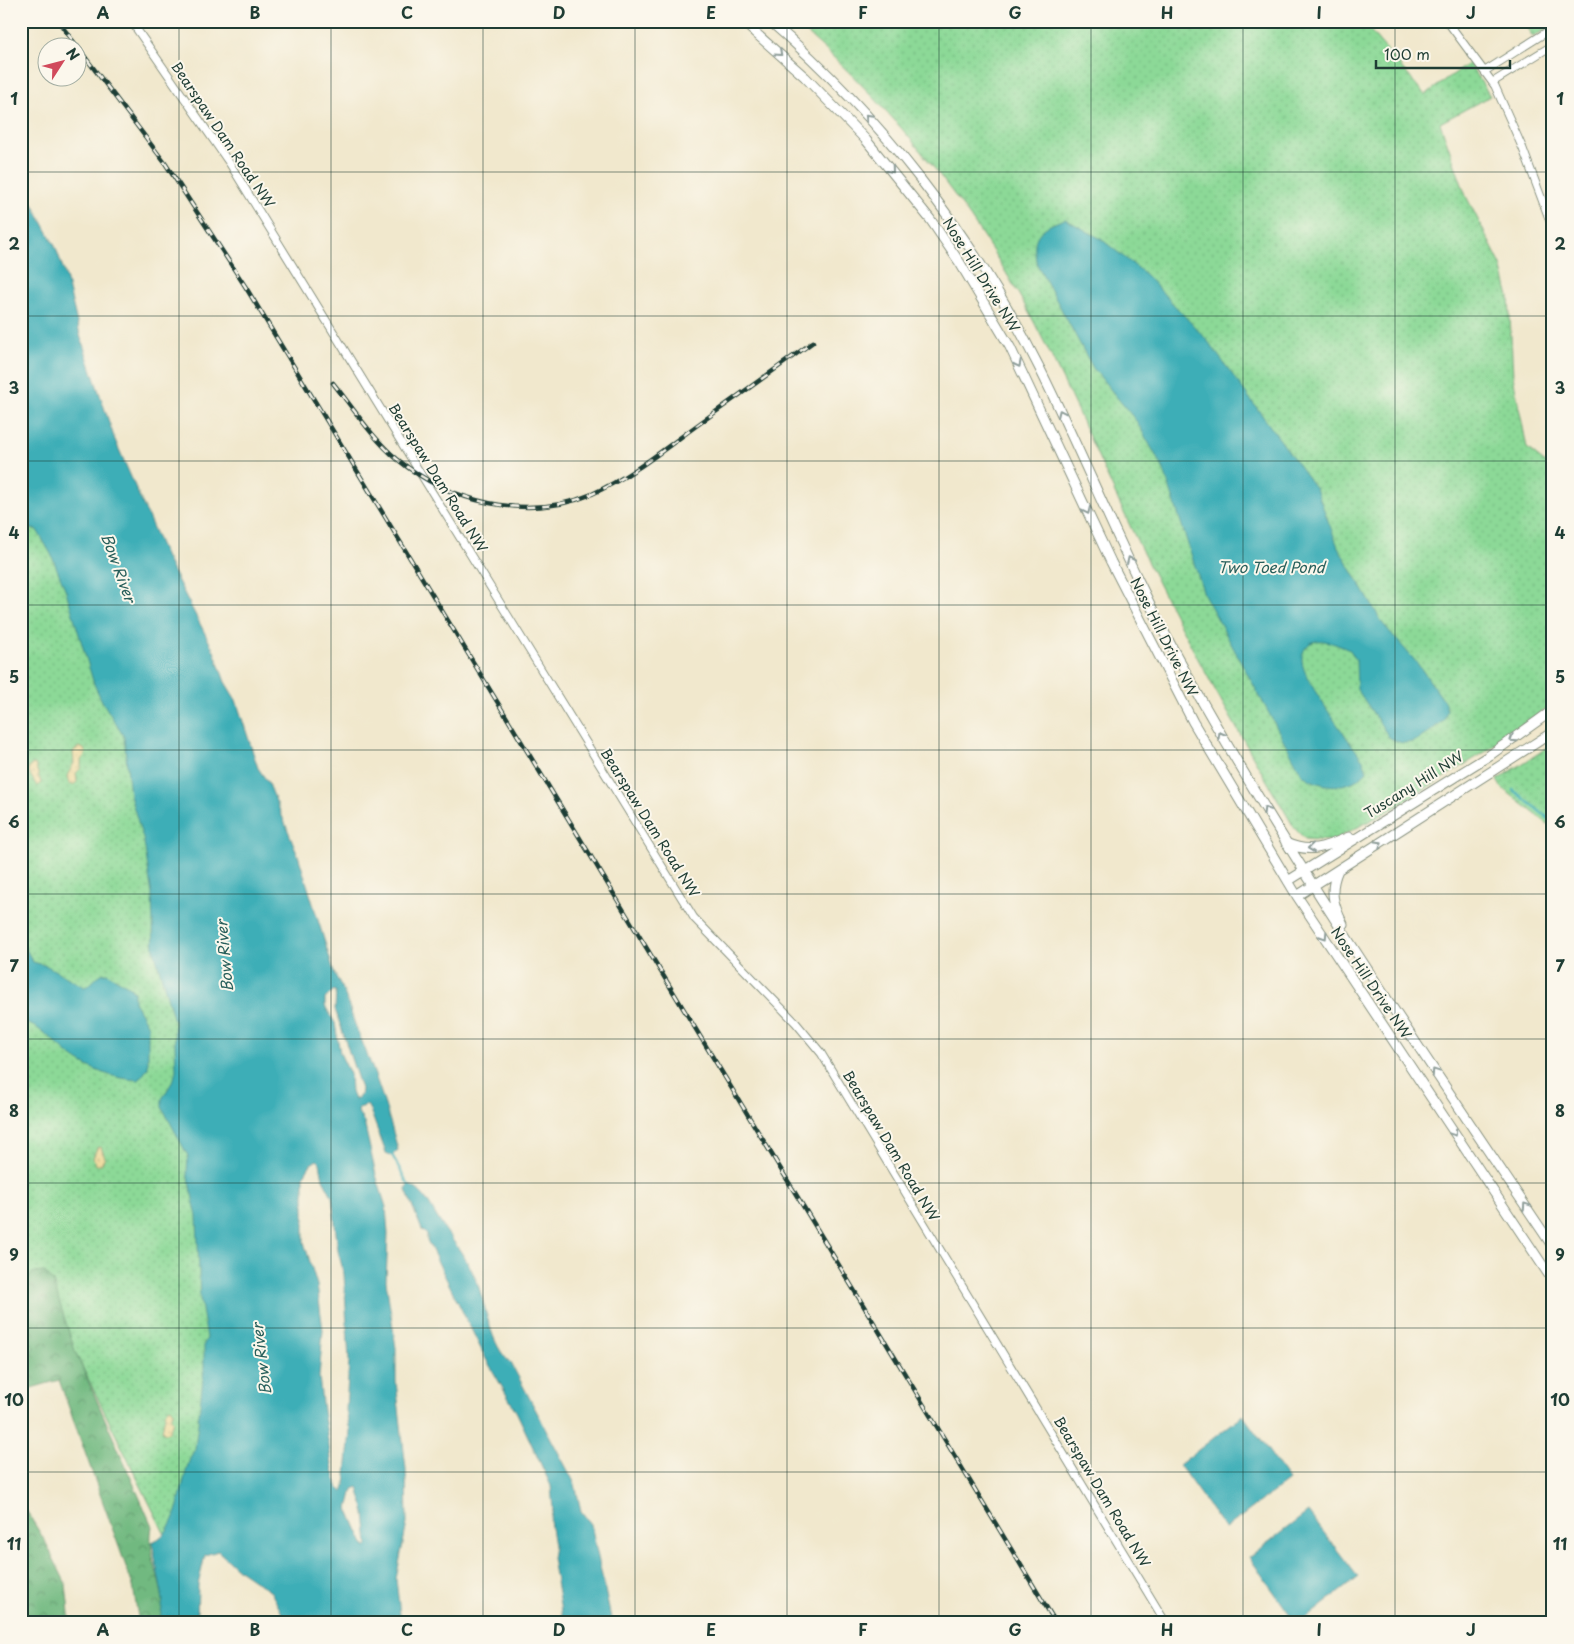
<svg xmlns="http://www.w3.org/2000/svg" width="1574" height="1644" viewBox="0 0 1574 1644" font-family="'Playpen Sans',sans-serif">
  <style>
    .grass { fill: url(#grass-dots); stroke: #568b66 }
    .forest { fill: url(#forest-crowns); stroke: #487b5a }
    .sand { fill: url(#sand-dots); stroke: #868c69 }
    .water { fill: #3daeb7; stroke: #2e7676; fill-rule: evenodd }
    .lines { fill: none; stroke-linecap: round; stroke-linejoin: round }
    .stream { stroke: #3daeb7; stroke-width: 2.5 }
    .minor-casing { stroke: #889280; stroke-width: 9 }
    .tertiary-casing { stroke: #889280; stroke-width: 11 }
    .minor { stroke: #fff; stroke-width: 7 }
    .tertiary { stroke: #fff; stroke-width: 9 }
    .rail-casing { stroke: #1f3d34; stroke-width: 4.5 }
    .rail { stroke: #fbf7ec; stroke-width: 2.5; stroke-dasharray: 8; stroke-linecap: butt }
    .oneway { stroke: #8f9e9a }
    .grid { fill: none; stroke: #1f3d34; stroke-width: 1; stroke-opacity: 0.55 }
    .labels { text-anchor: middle; stroke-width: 4; stroke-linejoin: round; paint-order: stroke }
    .street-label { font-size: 14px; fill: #1f3d34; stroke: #fbf7ec }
    .water-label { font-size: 15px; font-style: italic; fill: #285f5b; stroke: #fbf7ec }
    .neatline { fill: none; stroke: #1f3d34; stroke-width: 2 }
    .grid-label { font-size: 16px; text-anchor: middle; font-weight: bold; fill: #1f3d34 }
  </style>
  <defs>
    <pattern id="grass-dots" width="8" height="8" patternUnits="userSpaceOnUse" patternTransform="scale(1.25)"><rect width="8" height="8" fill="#8cd997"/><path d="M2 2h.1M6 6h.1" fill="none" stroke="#78bb83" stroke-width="1.8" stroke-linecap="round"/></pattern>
    <pattern id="forest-crowns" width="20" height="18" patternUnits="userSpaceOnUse" patternTransform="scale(1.25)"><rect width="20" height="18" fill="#71b980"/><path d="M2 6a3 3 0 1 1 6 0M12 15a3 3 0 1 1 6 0" fill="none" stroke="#5c986a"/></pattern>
    <pattern id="sand-dots" width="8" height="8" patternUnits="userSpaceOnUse" patternTransform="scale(1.25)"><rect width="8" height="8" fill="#eeda9e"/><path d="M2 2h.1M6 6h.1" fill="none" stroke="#ccbc89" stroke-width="1.8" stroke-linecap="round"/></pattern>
  </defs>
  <rect width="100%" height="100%" fill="#fbf7ec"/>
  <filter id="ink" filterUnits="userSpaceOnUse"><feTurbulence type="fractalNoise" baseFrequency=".02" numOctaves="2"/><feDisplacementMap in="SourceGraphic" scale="10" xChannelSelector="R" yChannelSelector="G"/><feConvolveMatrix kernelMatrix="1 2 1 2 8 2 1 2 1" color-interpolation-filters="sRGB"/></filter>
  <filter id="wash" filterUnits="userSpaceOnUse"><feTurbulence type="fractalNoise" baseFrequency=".0096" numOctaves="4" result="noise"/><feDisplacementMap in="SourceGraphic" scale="20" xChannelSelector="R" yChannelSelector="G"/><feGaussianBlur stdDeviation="1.12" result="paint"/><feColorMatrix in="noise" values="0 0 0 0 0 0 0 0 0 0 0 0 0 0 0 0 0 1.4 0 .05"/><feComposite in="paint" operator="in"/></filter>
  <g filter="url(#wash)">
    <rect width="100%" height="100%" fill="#f1e8cd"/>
    <path class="grass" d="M793 21H1362L1425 95 1469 63 1490 96 1440 123 1466 196 1501 265 1509 297 1513 376 1527 448 1553 469V704L1485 752 1394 808 1332 841 1305 839 1295 829C1243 740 1192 652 1146 559 1107 480 1074 398 1033 320 971 205 893 106 793 21Z
      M1522 21H1553V25L1533 37Z
      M21 455 133 740 183 1035 215 1323 199 1474 168 1541 70 1342 21 1364Z
      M1553 744V828L1501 787 1497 780Z"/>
    <path class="forest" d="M45 1272 53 1282 75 1351 152 1526C147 1552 159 1574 163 1599 164 1607 163 1615 162 1623H139L133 1586 59 1380 21 1391V1358L34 1348 25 1333 21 1284 33 1273Z
      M21 1502 45 1541 66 1584 70 1623H21Z"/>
    <path class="sand" d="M79 747 84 749 86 754 81 760V768L76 773 77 782 73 785 69 784 67 776 74 763 73 752Z
      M35 764 41 783 37 786 28 771 31 765Z
      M101 1147 105 1158 101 1164 96 1165 93 1158 97 1148Z
      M171 1408 174 1412 170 1417 173 1421 169 1432 165 1433 162 1430 166 1411Z"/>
    <path class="water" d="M21 181 56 248 66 277 80 335 115 440 166 558 214 651 225 682 236 700 258 768 269 784 298 855 335 975C348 995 351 1018 361 1039 376 1075 388 1112 398 1150L391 1156 386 1153 370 1110 367 1105 359 1108 358 1112 364 1122 376 1175 386 1207 388 1234 386 1281 396 1348V1382L406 1469 407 1523 396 1579 401 1623H287L271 1592 239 1570 218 1551 205 1555 198 1585 197 1623H162L160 1620 163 1600 152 1542C184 1530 179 1472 195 1449L204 1370V1344L207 1338 200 1298 197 1216 187 1173 188 1156 162 1107V1099L174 1079 176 1070 174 1021 154 950 152 895 144 842 130 795 124 737 102 701 94 684 66 591 51 554 37 530 21 527V516C34 507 27 497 21 485ZM334 990 336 992 335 1009 361 1089 360 1096 354 1100 351 1092 350 1074 340 1053 335 1023 325 1006V999ZM317 1160 320 1163 323 1179 332 1196 338 1251 344 1274 349 1361 346 1410 350 1431 345 1486 343 1491 338 1488 333 1470 323 1411 319 1377 323 1330 317 1285 304 1242V1175L311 1164ZM358 1487 365 1513 368 1545 366 1548 348 1509 353 1489Z
      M1065 219 1101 239 1144 273 1207 340 1316 489 1338 547 1383 624 1417 663 1444 701 1447 710 1444 720C1427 733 1410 753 1389 737L1357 689 1356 660 1350 650C1341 647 1327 639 1317 641 1307 642 1301 652 1302 661 1302 679 1350 742 1363 760L1367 771C1351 790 1321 790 1302 774L1204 594 1164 470 1137 422 1093 368 1037 264C1030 236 1039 228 1065 219Z
      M22 942 33 962 47 966 84 987C94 985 96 973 107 973L131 988 134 992V1002L148 1026V1068L139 1080C114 1079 90 1070 70 1055 55 1043 40 1025 21 1022Z
      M408 1184C413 1187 417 1189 421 1193 429 1201 435 1215 442 1225 454 1243 468 1259 476 1280 487 1306 489 1345 511 1363L575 1484 581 1511 591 1524 612 1623H563L552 1558 554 1546 550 1521 553 1510 551 1486 517 1413 486 1359 427 1240V1235L422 1230 406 1190Z
      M1243 1415 1289 1480 1225 1529 1179 1465Z
      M1308 1512 1358 1577 1300 1623H1296L1249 1557Z"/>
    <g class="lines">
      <path class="stream" d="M1513 790 1553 822
        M391 1153 409 1186"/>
    </g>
  </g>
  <g filter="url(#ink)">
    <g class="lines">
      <defs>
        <path id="minor" d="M131 21 230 164 694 918 796 1023 821 1053 1166 1623
          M1447 21 1495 86 1523 149 1553 229
          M1485 71 1553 28
          M1493 82 1553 45"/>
        <path id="tertiary" d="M742 21 805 77 866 140 930 219 960 263 1010 347 1111 562 1193 722 1297 896 1553 1281
          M770 21C881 117 973 235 1039 367 1089 467 1130 573 1185 671 1296 870 1426 1058 1553 1247
          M1286 843C1310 854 1325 847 1349 837
          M1338 870C1329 890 1333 905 1343 924
          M1288 881 1490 755 1553 710
          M1297 896 1553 732"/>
      </defs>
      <use href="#minor" class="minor-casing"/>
      <use href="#tertiary" class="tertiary-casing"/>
      <use href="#minor" class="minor"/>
      <use href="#tertiary" class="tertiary"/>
      <defs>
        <path id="rail" d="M58 21 165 163 245 286 1056 1623
          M333 383C353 408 372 438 397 459 449 502 527 522 592 494 630 477 663 450 696 426 735 398 774 370 813 342"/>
      </defs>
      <use href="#rail" class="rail-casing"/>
      <use href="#rail" class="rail"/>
    </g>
    <defs><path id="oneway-chevron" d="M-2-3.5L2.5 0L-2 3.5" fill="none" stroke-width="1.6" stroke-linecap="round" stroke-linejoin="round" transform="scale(1.25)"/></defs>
    <g class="oneway">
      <use href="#oneway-chevron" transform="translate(779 53) rotate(42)"/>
      <use href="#oneway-chevron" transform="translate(868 117) rotate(-133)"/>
      <use href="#oneway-chevron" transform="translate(891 170) rotate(50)"/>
      <use href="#oneway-chevron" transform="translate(1018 364) rotate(63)"/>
      <use href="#oneway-chevron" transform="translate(1061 413) rotate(-115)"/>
      <use href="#oneway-chevron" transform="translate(1087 511) rotate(65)"/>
      <use href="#oneway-chevron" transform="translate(1130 560) rotate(-115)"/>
      <use href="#oneway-chevron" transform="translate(1221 735) rotate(-120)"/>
      <use href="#oneway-chevron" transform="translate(1513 739) rotate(147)"/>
      <use href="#oneway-chevron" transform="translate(1266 810) rotate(-121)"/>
      <use href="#oneway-chevron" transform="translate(1379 844) rotate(-32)"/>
      <use href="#oneway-chevron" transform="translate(1311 848) rotate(174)"/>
      <use href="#oneway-chevron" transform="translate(1324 936) rotate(57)"/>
      <use href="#oneway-chevron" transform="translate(1435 1072) rotate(-124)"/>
      <use href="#oneway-chevron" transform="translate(1454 1133) rotate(56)"/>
      <use href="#oneway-chevron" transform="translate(1526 1206) rotate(-124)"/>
    </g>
  </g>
  <path class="grid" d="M179 21V1623M331 21V1623M483 21V1623M635 21V1623M787 21V1623M939 21V1623M1091 21V1623M1243 21V1623M1395 21V1623M21 172H1553M21 316H1553M21 461H1553M21 605H1553M21 750H1553M21 894H1553M21 1039H1553M21 1183H1553M21 1328H1553M21 1472H1553"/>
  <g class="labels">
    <g class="street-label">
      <text transform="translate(223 135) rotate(56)" y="5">Bearspaw Dam Road NW</text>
      <text transform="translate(981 275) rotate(58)" y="5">Nose Hill Drive NW</text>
      <text transform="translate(438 478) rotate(58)" y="5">Bearspaw Dam Road NW</text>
      <text transform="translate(1164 637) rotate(63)" y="5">Nose Hill Drive NW</text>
      <text transform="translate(1414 785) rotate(-32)" y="5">Tuscany Hill NW</text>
      <text transform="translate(650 823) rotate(58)" y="5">Bearspaw Dam Road NW</text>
      <text transform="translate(1371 983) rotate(56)" y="5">Nose Hill Drive NW</text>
      <text transform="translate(891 1146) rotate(59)" y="5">Bearspaw Dam Road NW</text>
      <text transform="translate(1102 1492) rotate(59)" y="5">Bearspaw Dam Road NW</text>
    </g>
    <g class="water-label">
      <text transform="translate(118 568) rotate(70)" y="5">Bow River</text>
      <text x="1271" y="573">Two Toed Pond</text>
      <text transform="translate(225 956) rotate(-95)" y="5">Bow River</text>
      <text transform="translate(262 1359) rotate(-97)" y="5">Bow River</text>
    </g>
  </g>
  <rect width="1574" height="1644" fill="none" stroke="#fbf7ec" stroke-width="55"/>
  <g transform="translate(62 62) rotate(54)"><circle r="24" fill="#fbf7ec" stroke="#a3ada2"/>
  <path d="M0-4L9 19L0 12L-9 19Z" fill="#d1495b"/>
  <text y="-8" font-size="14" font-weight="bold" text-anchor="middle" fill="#1f3d34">N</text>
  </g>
  <path d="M1376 60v8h134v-8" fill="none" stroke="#1f3d34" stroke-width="2.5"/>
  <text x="1384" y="60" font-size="15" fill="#1f3d34" stroke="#fbf7ec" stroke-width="4" paint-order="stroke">100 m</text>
  <rect x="28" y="28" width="1518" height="1588" class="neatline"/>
  <g class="grid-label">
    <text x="103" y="19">A</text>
    <text x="255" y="19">B</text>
    <text x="407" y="19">C</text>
    <text x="559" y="19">D</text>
    <text x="711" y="19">E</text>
    <text x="863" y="19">F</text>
    <text x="1015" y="19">G</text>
    <text x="1167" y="19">H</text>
    <text x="1319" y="19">I</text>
    <text x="1471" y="19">J</text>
    <text x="14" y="105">1</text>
    <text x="1560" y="105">1</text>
    <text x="14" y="250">2</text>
    <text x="1560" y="250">2</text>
    <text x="14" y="394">3</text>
    <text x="1560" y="394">3</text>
    <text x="14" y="539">4</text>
    <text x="1560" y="539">4</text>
    <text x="14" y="683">5</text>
    <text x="1560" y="683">5</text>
    <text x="14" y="828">6</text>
    <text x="1560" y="828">6</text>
    <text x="14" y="972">7</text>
    <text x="1560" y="972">7</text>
    <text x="14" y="1117">8</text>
    <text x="1560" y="1117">8</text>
    <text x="14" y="1261">9</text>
    <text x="1560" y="1261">9</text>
    <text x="14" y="1406">10</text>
    <text x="1560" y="1406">10</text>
    <text x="14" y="1550">11</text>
    <text x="1560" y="1550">11</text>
    <text x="103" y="1636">A</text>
    <text x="255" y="1636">B</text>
    <text x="407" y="1636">C</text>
    <text x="559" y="1636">D</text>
    <text x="711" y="1636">E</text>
    <text x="863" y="1636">F</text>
    <text x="1015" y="1636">G</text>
    <text x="1167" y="1636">H</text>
    <text x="1319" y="1636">I</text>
    <text x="1471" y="1636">J</text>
  </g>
</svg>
